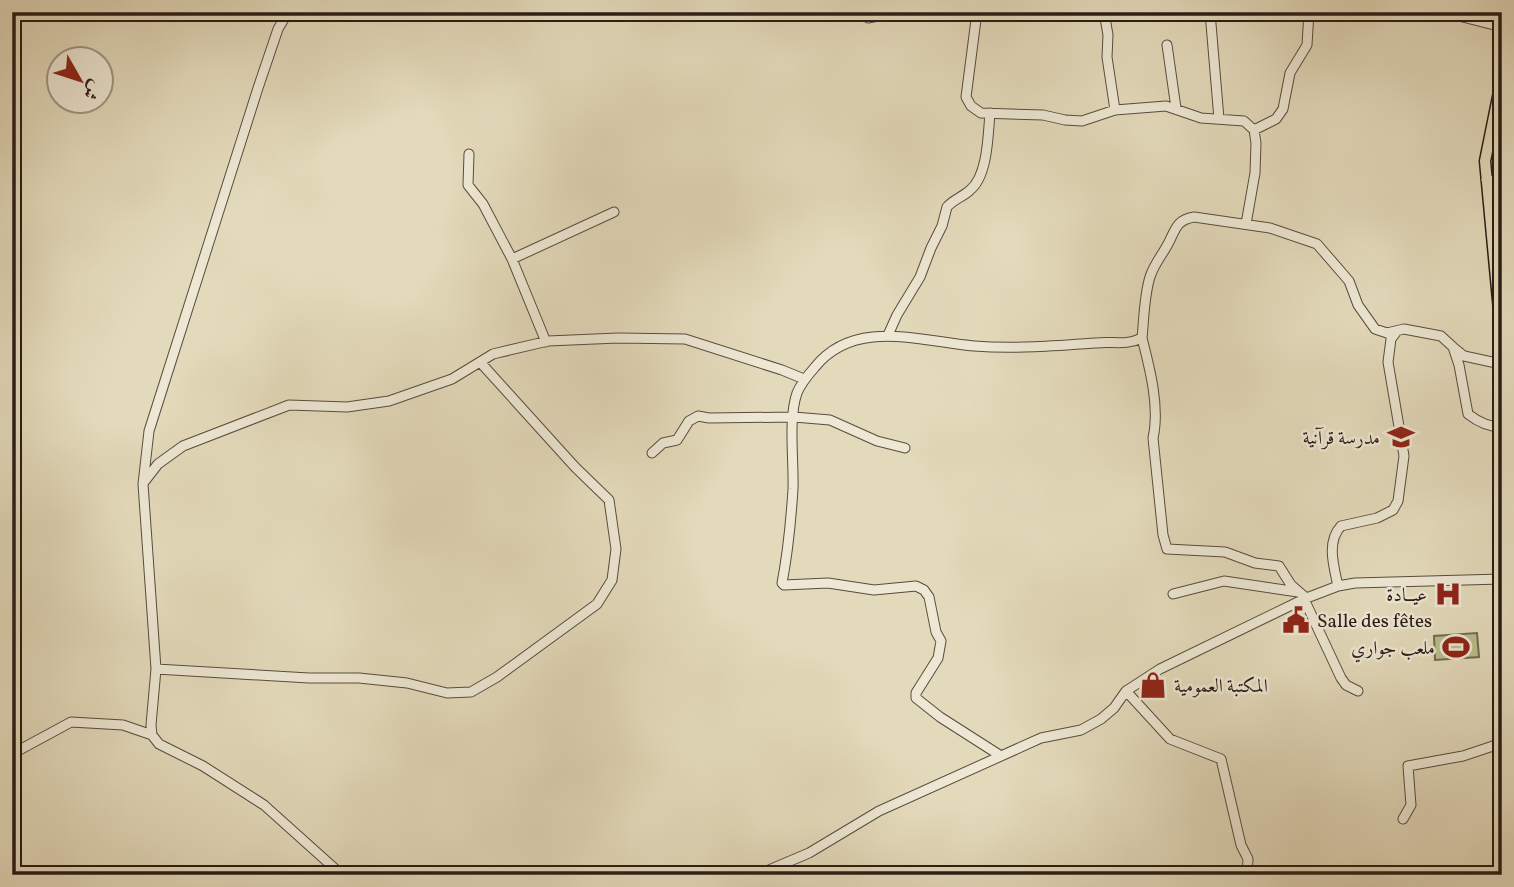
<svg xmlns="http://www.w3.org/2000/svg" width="1514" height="887" viewBox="0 0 1514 887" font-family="Vollkorn,Amiri,serif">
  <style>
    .green { fill: #b9be8c; stroke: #716d50; stroke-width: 2 }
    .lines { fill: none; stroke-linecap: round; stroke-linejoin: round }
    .minor-casing { stroke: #584c3e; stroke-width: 11 }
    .major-casing { stroke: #291c15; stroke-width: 13 }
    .minor { stroke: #ede7d3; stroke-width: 9 }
    .major { stroke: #e3dabb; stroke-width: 10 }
    .labels { text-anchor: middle; stroke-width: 5; stroke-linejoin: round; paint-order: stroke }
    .poi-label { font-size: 19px; fill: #291c15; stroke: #ede7d3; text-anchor: end }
  </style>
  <rect width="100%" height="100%" fill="#e3dabb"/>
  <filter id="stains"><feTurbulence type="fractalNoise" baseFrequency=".00286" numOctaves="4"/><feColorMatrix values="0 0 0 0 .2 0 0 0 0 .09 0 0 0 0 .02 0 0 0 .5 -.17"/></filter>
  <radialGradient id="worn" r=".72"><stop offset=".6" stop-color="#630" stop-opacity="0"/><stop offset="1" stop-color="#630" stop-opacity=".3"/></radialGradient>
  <path class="green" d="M1477 633 1479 657 1435 660 1434 636Z"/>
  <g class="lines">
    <defs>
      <path id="minor" d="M288 12 278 29 258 88 149 431 143 484 156 669 151 725 152 735 159 744 203 766 264 805 342 875
        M977 12 966 97 971 106 981 113 1043 115 1065 120 1082 121 1115 110 1166 106 1201 118 1244 121 1254 130 1256 143 1255 173 1246 224
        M1104 12 1108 35 1107 57 1115 110
        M1210 12 1219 119
        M1443 12 1502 27
        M868 18 898 12
        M1167 45 1176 108
        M1254 130 1276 119 1283 109 1290 73 1307 45 1309 12
        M469 154 468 185 483 204 512 259 546 342
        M1486 180 1502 182
        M512 259 614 212
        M888 335 897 315 920 277 931 248 942 226 947 207C954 199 963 197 970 190 988 176 988 134 990 113
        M1142 338C1150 369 1160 408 1153 438L1163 535 1167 549 1225 552 1255 563 1279 566 1291 585 1306 598
        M1454 348 1464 356 1501 364
        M652 453 663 443 677 440 689 421 698 416 709 418 794 417 830 420 877 441 905 448
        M144 482 158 464 183 446 289 405 347 407 389 401 452 379 493 354 548 341 618 338 685 339 782 370 804 379
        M1338 586C1334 567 1326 542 1341 526L1377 518 1393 510 1398 501 1404 456 1388 362 1391 339 1397 331
        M1173 594 1224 581 1298 592
        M1304 599 1341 678 1346 685 1358 691
        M1502 661V679
        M156 669 309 678H359L407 683 447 693 471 692 497 677 597 604 612 580 616 549 609 500 575 467 480 362
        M1126 691 1170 739 1221 759 1241 845 1248 859 1247 875
        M12 754 71 722 123 725 152 735
        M1001 756 940 717 916 698V693L938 658 941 641 936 632 929 597 924 590 916 586 874 590 828 583 784 585 782 583C788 552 791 520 793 489 794 461 788 419 797 393 801 383 808 375 815 367 854 318 920 341 974 346 1015 349 1055 346 1096 343 1113 341 1125 346 1142 338 1144 319 1144 296 1150 277 1154 264 1163 254 1169 242 1176 228 1177 220 1194 217L1270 228 1317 244 1349 281 1358 305 1375 329 1387 333 1404 329 1441 336 1453 347 1459 365 1468 414C1478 422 1489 427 1502 427
        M1403 819 1411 805 1408 766 1463 756 1502 743
        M757 875 809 853 879 811 1041 738 1081 730 1101 719 1114 708 1126 691 1160 669 1304 599 1338 586 1355 583 1502 579"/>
      <path id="major" d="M1502 77 1485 161 1502 343
        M1502 359V365"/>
    </defs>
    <use href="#minor" class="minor-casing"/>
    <use href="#major" class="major-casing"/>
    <use href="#minor" class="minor"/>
    <use href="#major" class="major"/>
  </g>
  <defs>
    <symbol id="school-bare" viewBox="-9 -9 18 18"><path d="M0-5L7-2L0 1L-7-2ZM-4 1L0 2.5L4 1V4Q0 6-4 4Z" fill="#8f2418" stroke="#ede7d3" stroke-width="2.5" paint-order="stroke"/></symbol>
    <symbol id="hospital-bare" viewBox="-9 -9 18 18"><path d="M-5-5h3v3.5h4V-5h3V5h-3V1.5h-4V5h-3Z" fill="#8f2418" stroke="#ede7d3" stroke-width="2.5" paint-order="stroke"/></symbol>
    <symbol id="civic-bare" viewBox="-9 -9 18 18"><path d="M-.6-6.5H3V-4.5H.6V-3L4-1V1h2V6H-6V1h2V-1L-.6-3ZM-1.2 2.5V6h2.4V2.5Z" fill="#8f2418" stroke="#ede7d3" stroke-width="2.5" paint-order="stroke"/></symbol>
    <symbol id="stadium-bare" viewBox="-9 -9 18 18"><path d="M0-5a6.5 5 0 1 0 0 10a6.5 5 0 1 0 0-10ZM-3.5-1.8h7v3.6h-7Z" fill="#8f2418" stroke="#ede7d3" stroke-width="2.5" paint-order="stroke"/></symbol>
    <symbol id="shop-bare" viewBox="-9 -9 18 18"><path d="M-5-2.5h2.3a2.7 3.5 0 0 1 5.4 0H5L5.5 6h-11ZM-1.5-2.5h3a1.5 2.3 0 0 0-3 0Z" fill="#8f2418" stroke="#ede7d3" stroke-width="2.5" paint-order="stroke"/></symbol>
  </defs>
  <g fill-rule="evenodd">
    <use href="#school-bare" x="1382" y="418" width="38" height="38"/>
    <use href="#hospital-bare" x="1429" y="575" width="38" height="38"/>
    <use href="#civic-bare" x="1277" y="601" width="38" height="38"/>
    <use href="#stadium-bare" x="1437" y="628" width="38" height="38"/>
    <use href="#shop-bare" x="1134" y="666" width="38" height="38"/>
  </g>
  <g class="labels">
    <g class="poi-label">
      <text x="1380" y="444">مدرسة قرآنية</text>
      <text x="1427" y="601">عيــادة</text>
      <text x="1317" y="627" text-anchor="start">Salle des fêtes</text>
      <text x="1435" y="654">ملعب جواري</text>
      <text x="1174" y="692" text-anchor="start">المكتبة العمومية</text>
    </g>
  </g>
  <rect width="1514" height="887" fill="none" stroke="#e3dabb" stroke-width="42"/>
  <rect x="14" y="14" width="1486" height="859" fill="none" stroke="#291c15" stroke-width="3.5"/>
  <rect x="21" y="21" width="1472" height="845" fill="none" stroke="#291c15" stroke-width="2"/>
  <g transform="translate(80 80) rotate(129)"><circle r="33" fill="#ede7d3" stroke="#9f9687" stroke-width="2"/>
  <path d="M0-5L12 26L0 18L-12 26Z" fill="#8f2418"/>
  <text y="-10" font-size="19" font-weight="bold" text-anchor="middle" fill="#291c15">ش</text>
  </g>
  <rect width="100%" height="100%" filter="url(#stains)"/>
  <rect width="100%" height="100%" fill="url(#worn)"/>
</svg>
